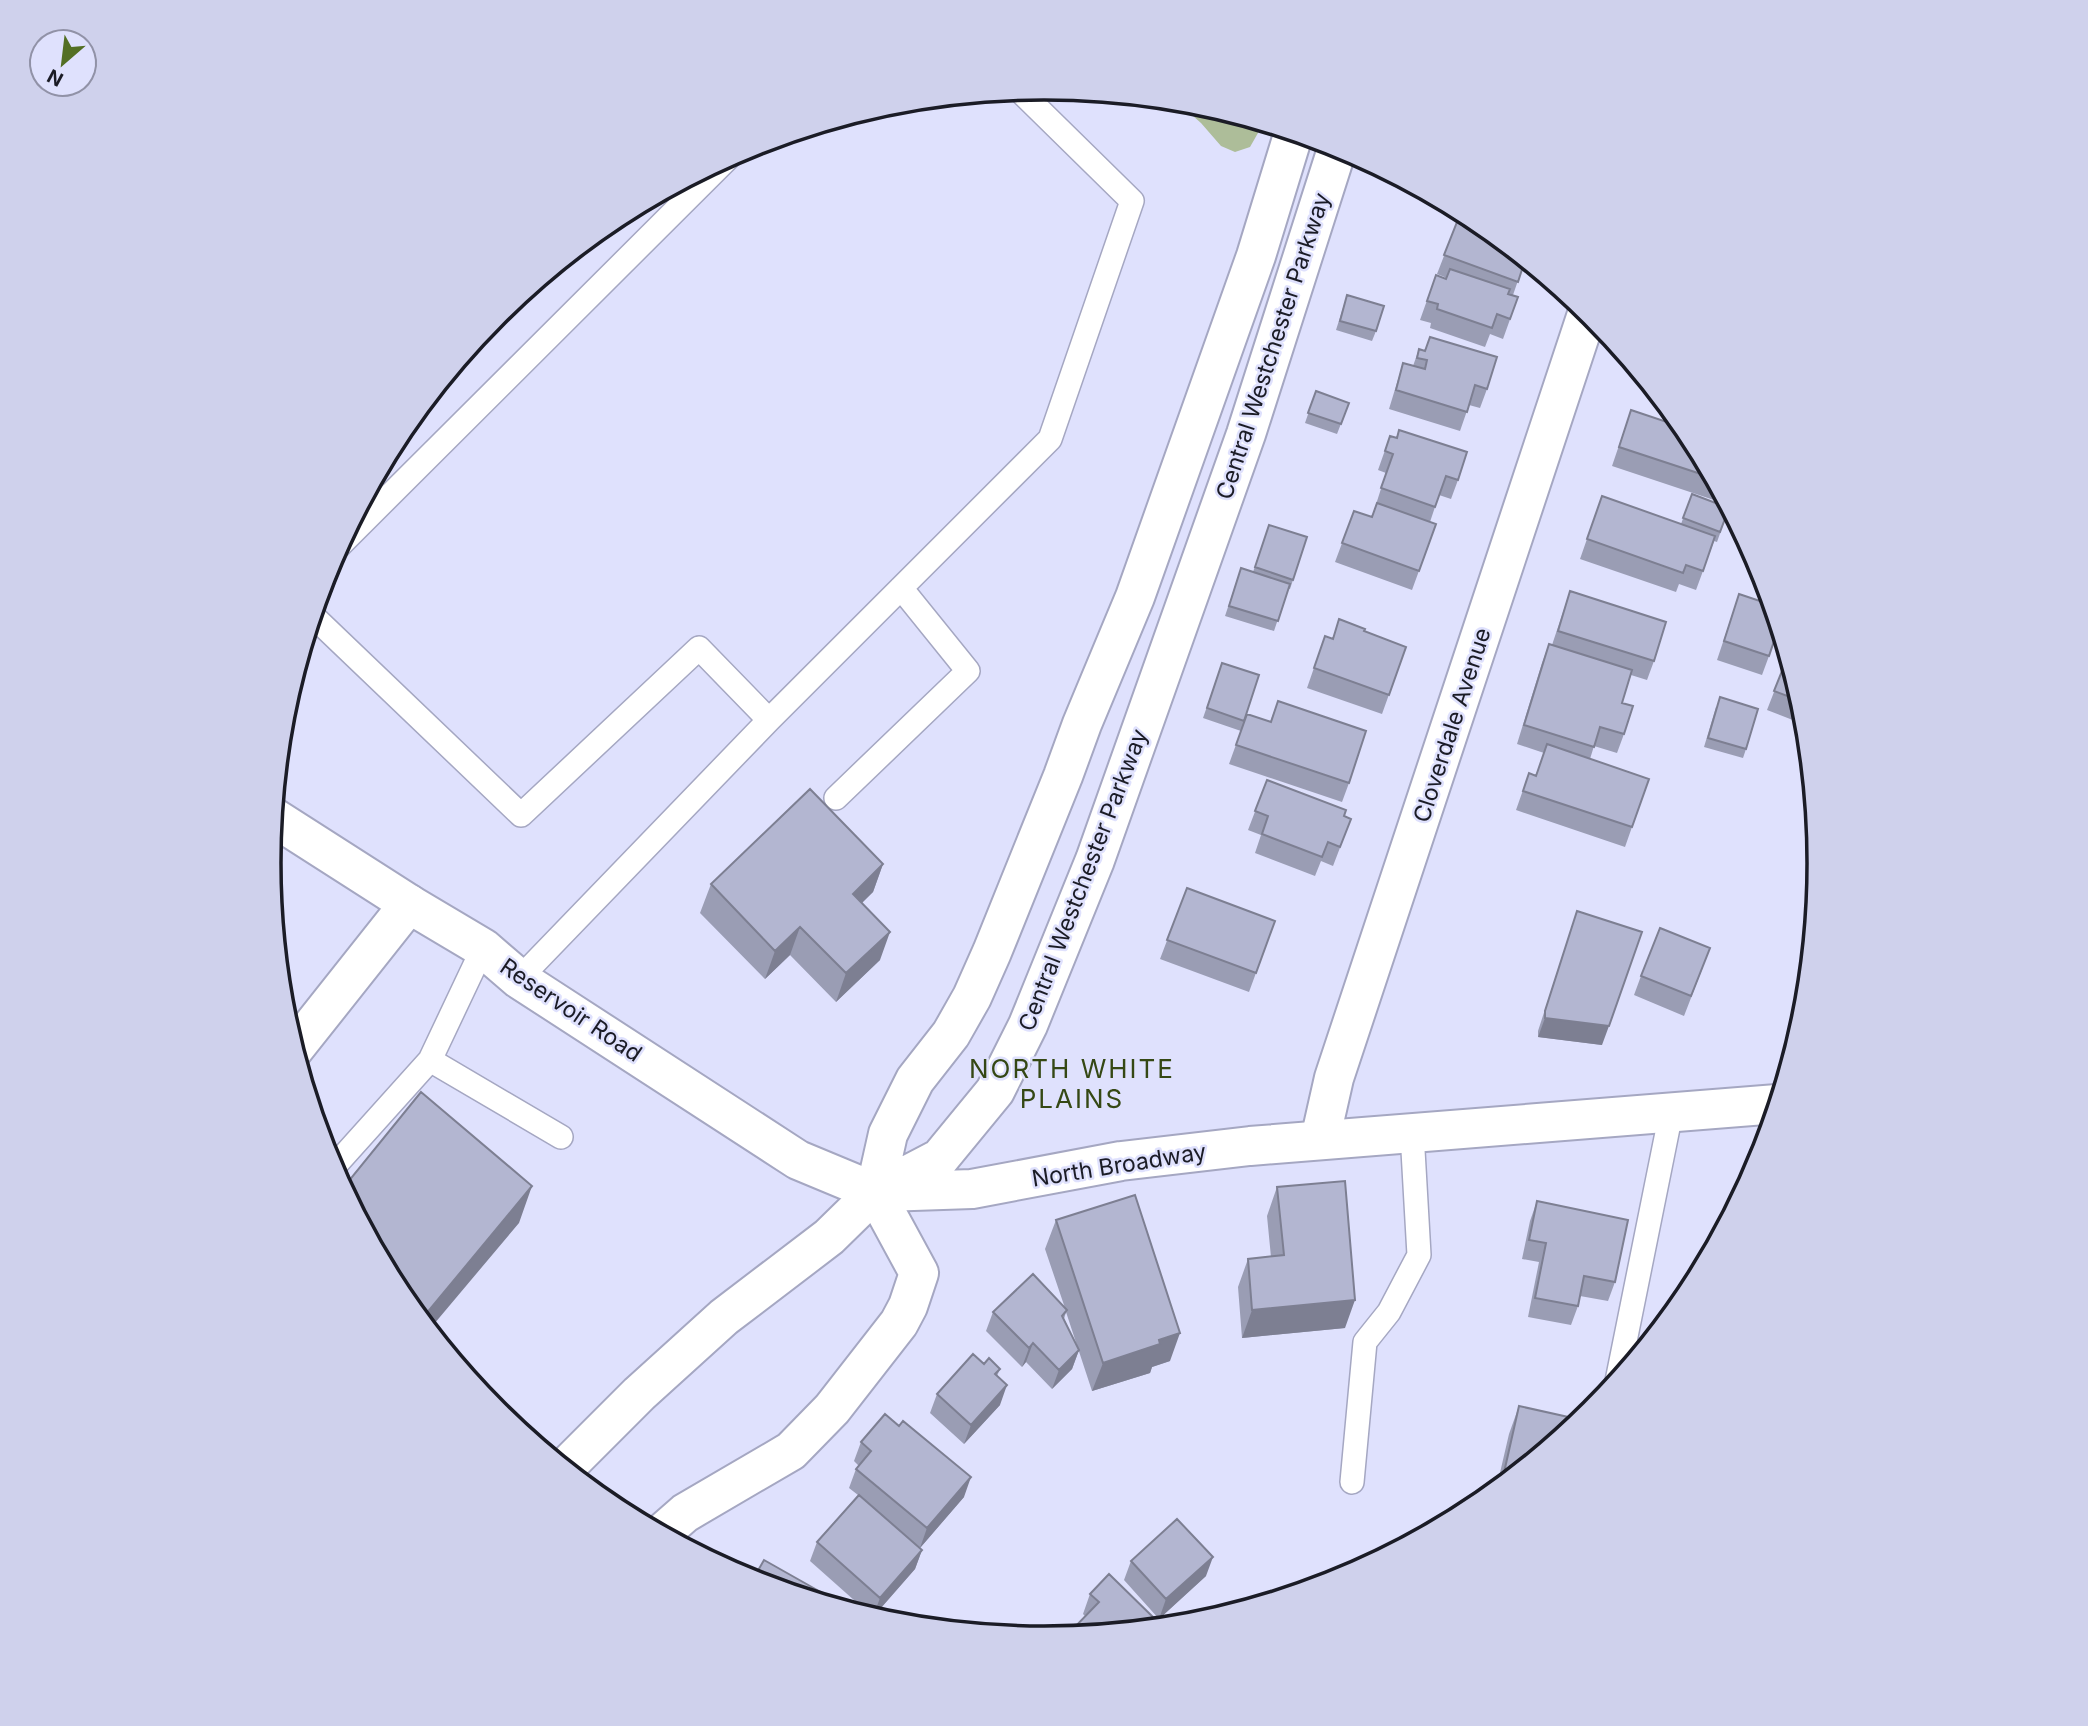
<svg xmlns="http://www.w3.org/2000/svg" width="2088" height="1726" viewBox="0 0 2088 1726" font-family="Inter,sans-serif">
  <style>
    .green { fill: #adbd99 }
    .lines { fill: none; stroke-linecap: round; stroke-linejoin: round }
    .service-casing { stroke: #a5a7c2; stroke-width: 26 }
    .minor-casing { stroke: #a5a7c2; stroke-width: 42 }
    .tertiary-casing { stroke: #a5a7c2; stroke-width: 42 }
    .primary-casing { stroke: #a5a7c2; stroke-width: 42 }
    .service { stroke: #fff; stroke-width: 23 }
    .minor { stroke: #fff; stroke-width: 38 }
    .tertiary { stroke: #fff; stroke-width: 38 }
    .primary { stroke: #fff; stroke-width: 38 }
    .wall { fill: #9a9db4 }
    .shaded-wall { fill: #7d7f92 }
    .building { fill: #b3b6d1; stroke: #7d7f92; stroke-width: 2 }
    .labels { text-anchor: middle; stroke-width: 5; stroke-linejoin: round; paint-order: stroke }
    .street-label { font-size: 23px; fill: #1b1c26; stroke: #dfe1fd }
    .quarter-label { font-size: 26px; letter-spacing: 2px; fill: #354814; stroke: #dfe1fd }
    .rim { fill: none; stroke: #1b1c26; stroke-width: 3.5 }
  </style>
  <rect width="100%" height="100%" fill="#dfe1fd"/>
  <path class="green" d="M1176 101 1196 102 1259 122 1258 133 1250 147 1235 152 1221 146 1201 123Z"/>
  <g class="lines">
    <defs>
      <path id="service" d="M338 547 731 155
        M313 616 521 815 699 648 769 720
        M836 798 968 671 901 588
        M519 979 769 720 1050 439 1132 201 1019 90
        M430 1060 561 1137
        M332 1169 430 1060 483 948
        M1617 1381 1671 1113
        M1352 1482 1365 1342 1389 1312 1419 1255 1412 1133"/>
      <path id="minor" d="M294 1049 409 904
        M1320 1140 1334 1078 1588 311"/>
      <path id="tertiary" d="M273 817 409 904 483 948 519 979 798 1160 875 1192 919 1273 908 1306 899 1323 832 1409 791 1451 685 1513 661 1534"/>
      <path id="primary" d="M875 1192 888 1134 915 1080 951 1034 972 997 992 952 1063 776 1082 724 1135 597 1256 256 1294 132
        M884 1192 972 1189 1121 1161 1250 1146 1777 1104
        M565 1468 639 1394 724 1317 829 1237 875 1192 940 1158 995 1091 1028 1025 1095 860 1246 434 1338 146"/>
    </defs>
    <use href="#service" class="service-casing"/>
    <use href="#minor" class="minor-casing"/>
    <use href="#tertiary" class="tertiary-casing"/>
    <use href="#primary" class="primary-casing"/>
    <use href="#service" class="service"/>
    <use href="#minor" class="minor"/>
    <use href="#tertiary" class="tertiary"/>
    <use href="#primary" class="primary"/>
  </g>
  <path class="wall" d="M1459 217 1525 260 1513 295 1518 297 1503 339 1490 334 1485 347 1430 328 1431 323 1420 320 1436 275 1446 279 1447 278 1437 274Z
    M1347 295 1376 331 1372 341 1336 330Z
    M1430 337 1487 389 1480 408 1469 405 1460 431 1389 409 1403 363 1413 366 1419 349 1425 351Z
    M1316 391 1349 403 1337 434 1305 423Z
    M1631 410 1689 432 1718 487 1714 500 1612 466Z
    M1390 436 1458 480 1451 499 1439 495 1430 522 1436 524 1412 590 1335 562 1354 511 1372 517 1386 473 1378 470Z
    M1692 494 1729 508 1717 542 1714 541 1696 590 1679 584 1676 592 1580 559 1602 496 1681 524Z
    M1269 525 1293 580 1290 589H1288L1274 631 1225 616 1241 568 1253 572Z
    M1570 591 1654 661 1647 680 1631 675 1622 703 1624 734 1617 753 1594 746 1590 759 1632 827 1625 847 1516 810 1529 773 1536 775 1544 753 1517 744 1542 663 1549 644 1552 645Z
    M1739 594 1769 656 1762 675 1717 660Z
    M1364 631 1406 647 1382 714 1307 688 1325 636 1332 638Z
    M1788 656 1805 712 1807 736 1800 733 1803 724 1767 710Z
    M1222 663 1259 675 1241 731 1203 718Z
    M1278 701 1349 783 1342 802 1229 764 1247 714 1270 722Z
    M1716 707 1746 749 1743 758 1704 747Z
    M1267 780 1351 819 1333 866 1321 861 1315 876 1255 853 1261 835 1248 830Z
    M883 864 873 892 862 903 880 960 836 1002 790 955 765 979 700 913 711 884Z
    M1187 888 1275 921 1249 992 1160 959Z
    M1577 911 1602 1045 1538 1037V1031Z
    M1703 967 1684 1016 1634 995 1641 976Z
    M1277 1187 1345 1328 1242 1338 1238 1287 1248 1259 1271 1257 1267 1216Z
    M1537 1201 1615 1282 1608 1301 1580 1296 1578 1306 1571 1325 1528 1317 1539 1262 1522 1259 1530 1221Z
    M1056 1220 1170 1361 1152 1367 1150 1373 1092 1391 1066 1312 1064 1319 1079 1350 1072 1369 1052 1389 1026 1362 1022 1367 986 1331 993 1312 1065 1308 1045 1249Z
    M984 1364 1000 1369 997 1376 1000 1405 964 1444 930 1413 937 1394Z
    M1519 1406 1582 1420 1496 1490 1509 1434Z
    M861 1442 964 1497 920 1548 922 1550 915 1569 873 1617 810 1561 817 1542 858 1495 849 1488 856 1469 859 1466 854 1461Z
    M1131 1561 1206 1576 1159 1619 1124 1580Z
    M1090 1594 1156 1620 1153 1628 1068 1636 1069 1633 1085 1616 1083 1614Z"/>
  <path class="shaded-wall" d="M568 255 566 260 449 372 496 314Z
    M883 864 873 892 842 922 853 894Z
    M800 927 790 955 765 979 775 951Z
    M890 932 880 960 836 1002 846 973Z
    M1545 1018 1609 1026 1602 1045 1538 1037Z
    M532 1186 519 1223 429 1330 421 1320Z
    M1355 1300 1345 1328 1242 1338 1252 1310Z
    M1180 1333 1170 1361 1152 1367 1150 1373 1092 1391 1103 1363 1159 1340Z
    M1033 1343 1026 1362 1022 1367 1029 1348Z
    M1079 1350 1072 1369 1052 1389 1059 1370Z
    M1007 1385 1000 1405 964 1444 971 1425Z
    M971 1477 964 1497 920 1548 927 1528Z
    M922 1550 915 1569 873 1617 880 1598Z
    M1213 1557 1206 1576 1159 1619 1166 1599Z"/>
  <path class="building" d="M1459 217 1485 227 1525 260 1518 282 1444 255Z
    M1450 269 1510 289 1508 294 1518 297 1510 319 1497 314 1492 328 1437 309 1438 304 1427 301 1436 275 1446 279Z
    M1347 295 1384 306 1376 331 1340 321Z
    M1430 337 1497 357 1487 389 1475 385 1467 412 1396 390 1403 363 1425 369 1427 360 1417 358 1419 349 1425 351Z
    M1316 391 1349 403 1341 424 1308 413Z
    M1631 410 1685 428 1689 432 1713 478 1619 447Z
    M1399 430 1467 452 1458 480 1446 476 1435 507 1381 488 1393 454 1385 451 1390 436 1397 438Z
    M1692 494 1729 508 1720 532 1683 518Z
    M1602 496 1715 536 1703 571 1686 565 1683 573 1587 539Z
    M1377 503 1436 524 1419 571 1342 543 1354 511 1372 517Z
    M1269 525 1307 537 1293 580 1255 567Z
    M1241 568 1290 584 1278 621 1229 606Z
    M1570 591 1666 622 1654 661 1558 631Z
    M1739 594 1772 605 1779 626 1769 656 1724 641Z
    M1339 619 1365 629 1364 631 1406 647 1389 695 1314 668 1325 636 1333 639Z
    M1549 644 1632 670 1622 703 1633 706 1624 734 1600 727 1594 747 1524 725Z
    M1788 656 1801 701 1774 691Z
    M1222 663 1259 675 1244 721 1207 708Z
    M1720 697 1758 709 1746 749 1708 738Z
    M1278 701 1366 731 1349 783 1236 745 1247 714 1271 722Z
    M1547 744 1649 779 1632 827 1523 791 1529 773 1536 776Z
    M1267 780 1346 810 1344 816 1351 819 1340 847 1328 842 1322 857 1262 834 1268 816 1255 811Z
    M810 789 883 864 853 894 890 932 846 973 800 927 775 951 711 884Z
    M1187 888 1275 921 1256 973 1167 940Z
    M1577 911 1642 932 1609 1026 1545 1018V1011Z
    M1660 928 1710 948 1691 996 1641 976Z
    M421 1092 532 1186 421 1320 399 1294 343 1188Z
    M1345 1181 1355 1300 1252 1310 1248 1259 1284 1255 1277 1187Z
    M1135 1195 1180 1333 1159 1340 1160 1344 1103 1363 1056 1220Z
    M1537 1201 1628 1220 1615 1282 1584 1276 1578 1306 1535 1298 1546 1243 1529 1240Z
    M1033 1274 1067 1310 1062 1316 1079 1350 1059 1370 1033 1343 1029 1348 993 1312Z
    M973 1354 984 1364 989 1358 1000 1369 995 1374 1007 1385 971 1425 937 1394Z
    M1519 1406 1582 1420 1511 1478 1503 1477Z
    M885 1414 899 1426 903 1421 971 1477 927 1528 856 1469 871 1451 861 1442Z
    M859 1495 922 1550 880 1598 817 1542Z
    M1177 1519 1213 1557 1166 1599 1131 1561Z
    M764 1560 856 1612 752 1581Z
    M1109 1574 1156 1620 1147 1628 1071 1636 1069 1633 1099 1602 1090 1594Z"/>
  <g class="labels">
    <g class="street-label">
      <text transform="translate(1273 346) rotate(-72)" y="8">Central Westchester Parkway</text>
      <text transform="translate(1452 725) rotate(-72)" y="8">Cloverdale Avenue</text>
      <text transform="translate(1083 880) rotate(-69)" y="8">Central Westchester Parkway</text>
      <text transform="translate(571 1010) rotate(34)" y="8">Reservoir Road</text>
      <text transform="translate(1119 1165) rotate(-9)" y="8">North Broadway</text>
    </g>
    <g class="quarter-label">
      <text x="1072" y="1078">NORTH WHITE<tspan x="1072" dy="30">PLAINS</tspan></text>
    </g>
  </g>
  <path d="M0 0H2088V1726H0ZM281 863a763 763 0 1 1 1526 0a763 763 0 1 1-1526 0Z" fill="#cfd1ec" fill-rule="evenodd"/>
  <path class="rim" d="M281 863a763 763 0 1 1 1526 0a763 763 0 1 1-1526 0Z"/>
  <g transform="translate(63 63) rotate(208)"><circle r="33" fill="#dfe1fd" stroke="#9192a7" stroke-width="2"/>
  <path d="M0-5L12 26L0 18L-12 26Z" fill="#536f24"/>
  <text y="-10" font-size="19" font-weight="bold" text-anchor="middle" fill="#1b1c26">N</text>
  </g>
</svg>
